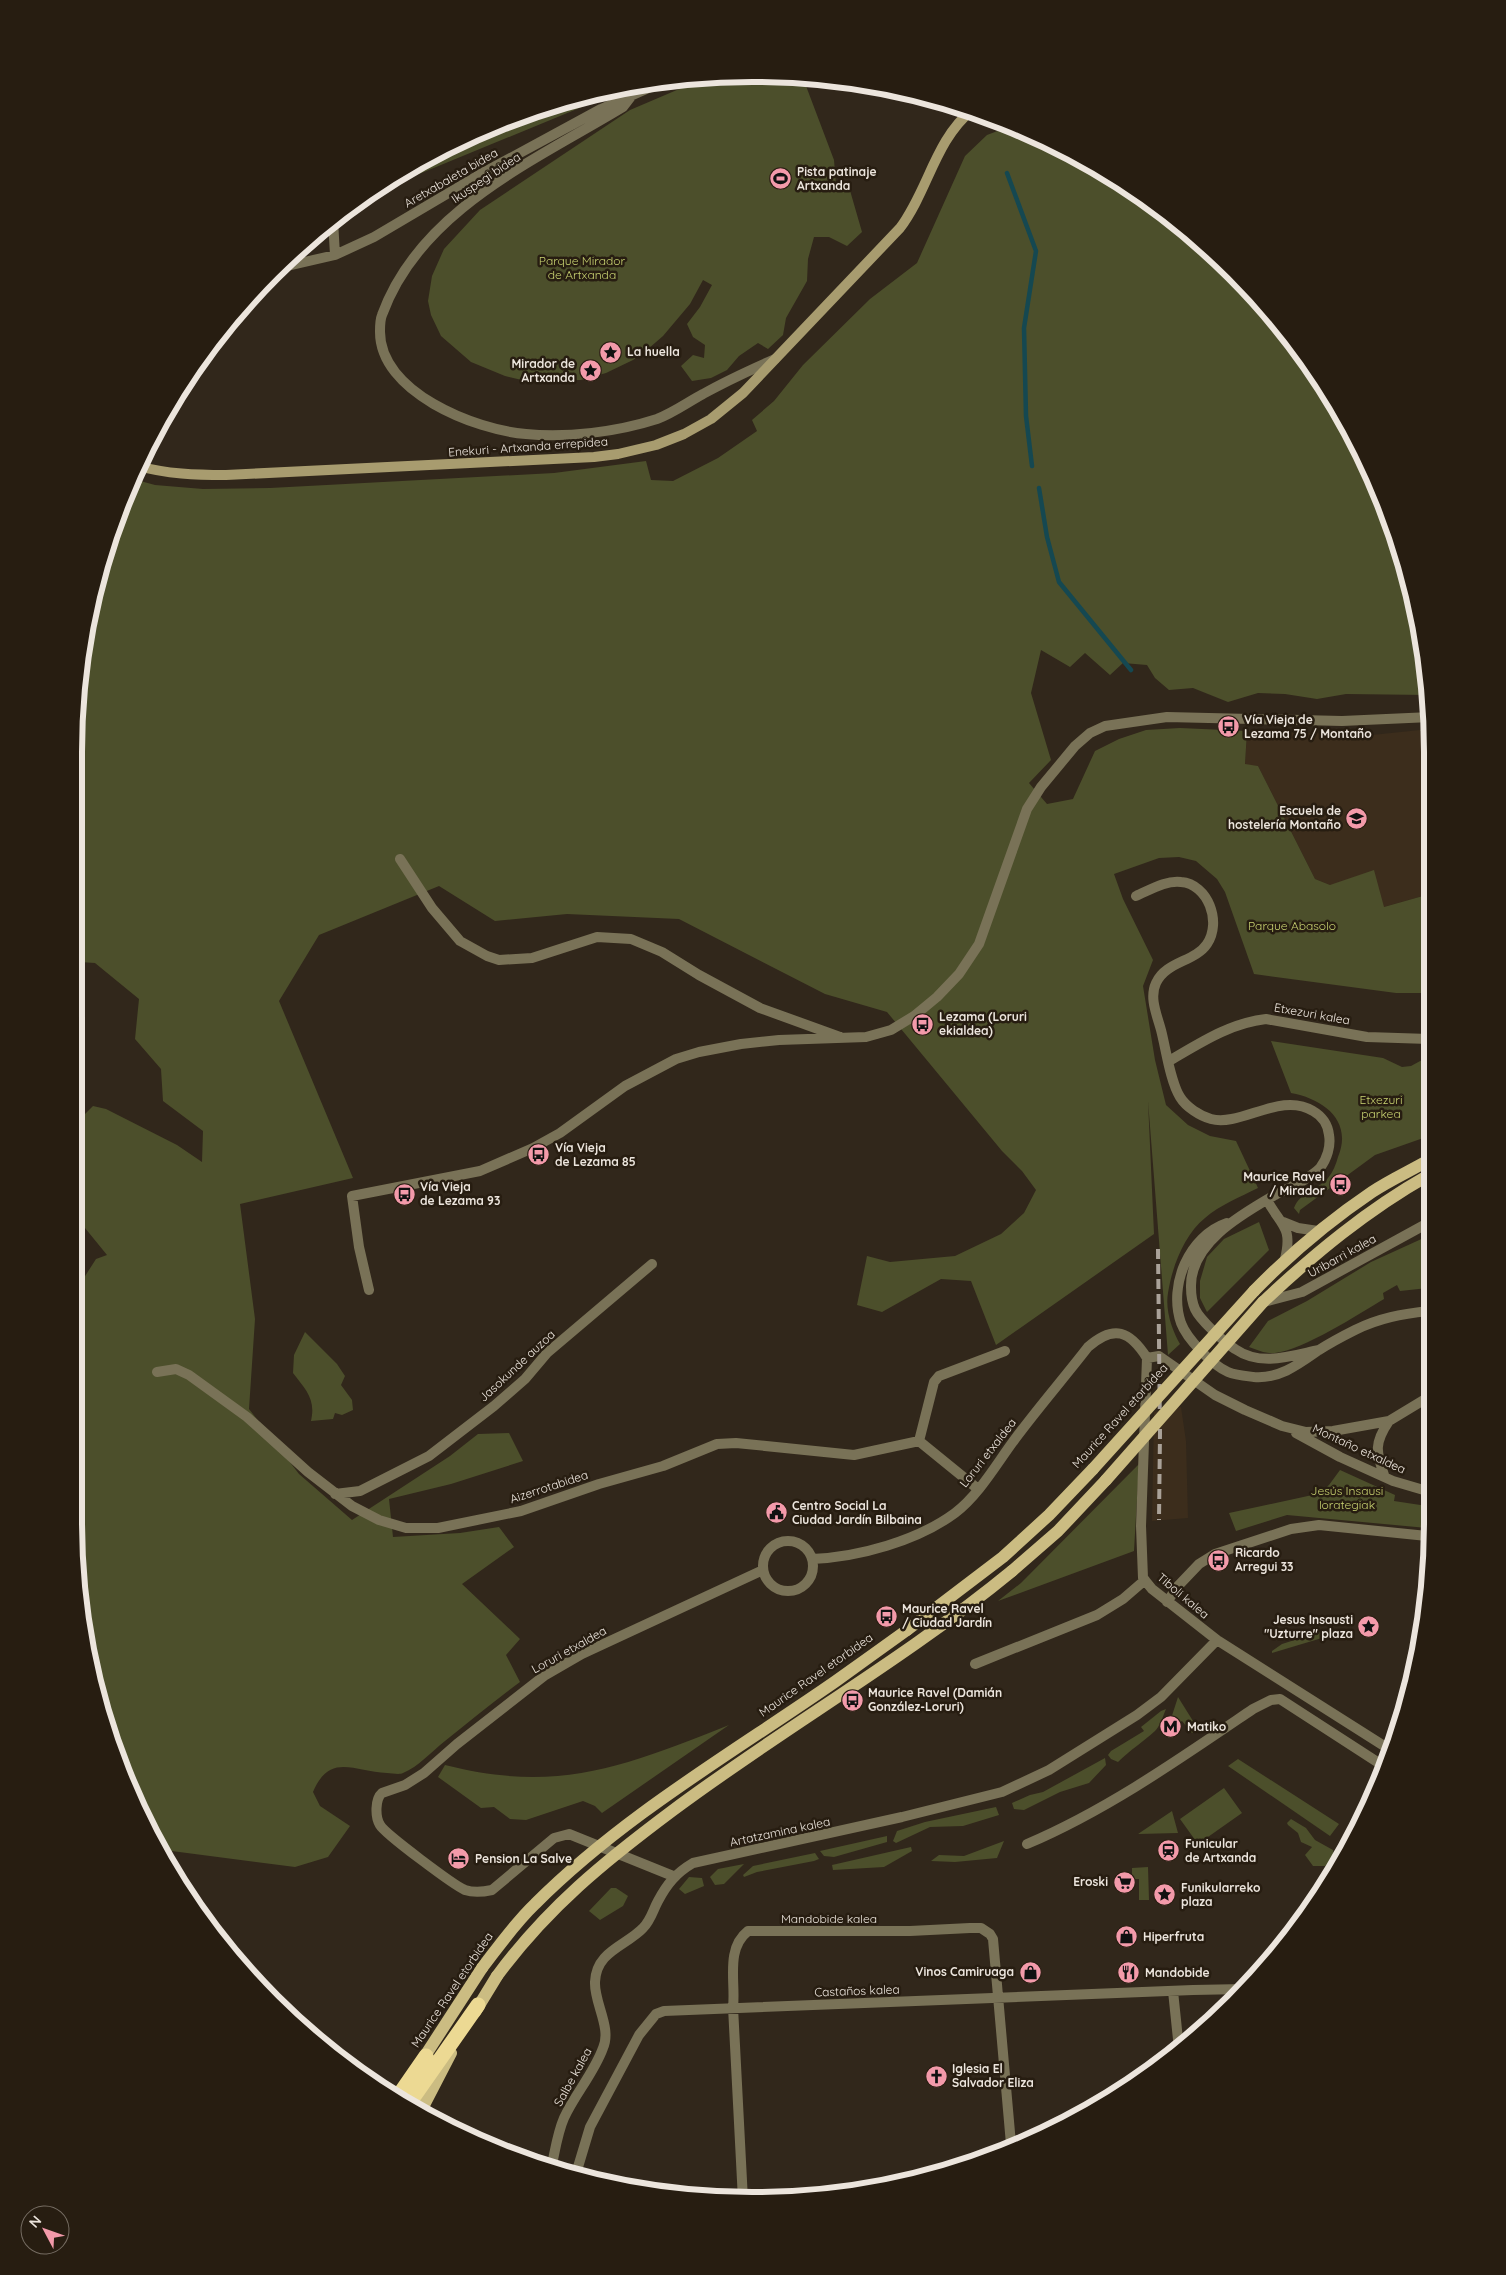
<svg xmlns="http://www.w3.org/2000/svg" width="1506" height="2275" viewBox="0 0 1506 2275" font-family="Quicksand,sans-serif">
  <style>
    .built { fill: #3c2d1c }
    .green { fill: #4c4f2b }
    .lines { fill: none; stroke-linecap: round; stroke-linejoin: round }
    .stream { stroke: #154851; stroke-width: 4.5 }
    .street { stroke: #797257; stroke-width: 10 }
    .secondary { stroke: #a89c6f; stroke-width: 10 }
    .primary { stroke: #cbbc82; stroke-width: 12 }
    .highway { stroke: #ecd993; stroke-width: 15 }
    .rail { stroke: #aaa299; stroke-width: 4; stroke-dasharray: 10 5; stroke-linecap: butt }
    .primary-bridge { stroke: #cbbc82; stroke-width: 12 }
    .labels { text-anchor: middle; stroke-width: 5; stroke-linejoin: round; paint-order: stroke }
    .poi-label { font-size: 12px; font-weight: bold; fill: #ece5dd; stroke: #271d11; text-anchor: start }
    .street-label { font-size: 12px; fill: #ece5dd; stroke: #271d11 }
    .park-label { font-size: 12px; fill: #c8d271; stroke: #271d11 }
    .rim { fill: none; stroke: #ece5dd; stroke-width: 6 }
  </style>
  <rect width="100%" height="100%" fill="#31271b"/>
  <path class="built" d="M1420 730 1431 764 1430 894 1384 907 1315 879 1258 766 1245 765 1247 731 1372 735Z
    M1181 1407 1186 1441 1188 1518 1152 1521 1154 1412Z"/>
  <path class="green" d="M712 75 803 78 834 160 836 185 849 187 862 232 847 246 829 237H814L808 259 807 281 786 318 783 335 768 349 758 343 739 356 727 370 711 378 692 381 681 366 693 355 704 358 705 345 693 337 687 324 700 307 712 285 703 280 690 304 663 336 648 349 633 360 606 373 581 380 526 381 505 376 471 362 441 336 431 315 428 301 432 276 444 249 480 210 630 110Z
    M623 89V90L373 193 453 144 577 97Z
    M1008 127 1093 165 1201 242 1292 340 1362 453 1409 577 1428 695 1346 694 1317 699 1285 694 1258 693 1228 702 1193 688 1169 690 1155 678 1147 665 1123 663 1110 675 1085 653 1070 667 1041 650 1031 693 1051 760 1029 783 1047 804 1073 799 1095 751 1119 739 1146 730 1180 728 1247 731 1245 764 1258 766 1315 879 1330 885 1374 870 1384 907 1430 894 1429 993H1396L1254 974 1225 892 1217 879 1196 861 1179 857 1159 858 1114 874 1123 899 1153 960 1143 986 1155 1060 1166 1105 1188 1125 1210 1136 1236 1141 1258 1188C1240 1197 1220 1205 1205 1218 1184 1235 1172 1267 1168 1293 1165 1310 1172 1330 1180 1344L1168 1355 1148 1101 1154 1234 996 1345 971 1281 941 1279 882 1312 857 1305 867 1256 890 1262 955 1256 1001 1234 1024 1213 1036 1190 1022 1171 1002 1151 887 1012 825 994 679 919 567 914 495 921 439 886 319 935 279 1001 353 1178 240 1204 255 1319 249 1409 299 1474 352 1520 450 1456 478 1434 509 1433 523 1461 451 1484 389 1499 393 1537 460 1533 499 1527 514 1547 462 1584 520 1639 506 1655 520 1682C494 1701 470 1721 445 1741 432 1751 418 1767 403 1773 399 1775 392 1773 387 1773 354 1772 330 1752 313 1792L320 1806 350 1826 328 1857 295 1867 164 1850 110 1740 80 1611V1284L96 1259 107 1255 85 1228 80 1242V1124L85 1114 93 1106 106 1109 177 1145 202 1162 203 1131 163 1101 161 1069 135 1039 139 999 95 963 80 962V664L110 535 133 479 155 485 203 489 270 488 554 473 646 461 651 480 673 481 718 458 757 431 752 420 774 401 803 365 870 299 917 263 965 156 987 135Z
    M1420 730 1431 731V764L1422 733Z
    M1271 1041 1383 1058 1402 1067 1411 1066 1422 1060 1429 1059V1136L1375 1155 1300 1210 1299 1214 1294 1208C1300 1192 1318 1190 1328 1178 1333 1172 1336 1164 1338 1157 1353 1121 1324 1099 1291 1093Z
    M1259 1222 1269 1250 1207 1312 1200 1298V1281L1207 1257 1224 1239Z
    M1428 1236V1288L1400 1291 1397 1285 1383 1293 1384 1299C1359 1314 1303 1350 1275 1353 1266 1354 1257 1350 1249 1347L1268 1321 1307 1301 1371 1262Z
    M305 1332 337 1364 345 1376 341 1385 352 1400 353 1410 342 1415 335 1413 333 1419 311 1421C316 1399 306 1390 293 1373L294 1355Z
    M1139 1464 1134 1551 998 1601 1021 1583Z
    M1340 1470 1395 1495 1394 1501 1427 1506V1528L1287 1515 1236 1531 1229 1513 1317 1494 1329 1485Z
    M1323 1631 1326 1635 1322 1638 1272 1653V1651L1282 1644Z
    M1178 1697 1198 1729 1192 1733 1182 1721 1168 1728Z
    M1166 1709C1163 1716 1160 1726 1155 1731 1143 1742 1130 1750 1118 1762L1111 1759 1108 1755 1111 1751 1144 1731 1141 1727 1161 1711Z
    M729 1725 602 1813 595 1806 583 1801 526 1820 510 1819 494 1807 481 1808 438 1777 445 1765C559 1794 625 1766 729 1725Z
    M1105 1758 1106 1765 1089 1783 1060 1792 1024 1810 1014 1809 1012 1803 1030 1795 1043 1792Z
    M1238 1759 1339 1824 1330 1836 1228 1766Z
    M1224 1788 1242 1813 1198 1844 1180 1819Z
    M996 1807 999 1815 963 1826 930 1827 896 1843 893 1841 897 1831 925 1822Z
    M1172 1811 1178 1833 1138 1834Z
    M1291 1819 1306 1828 1315 1840 1333 1850 1335 1860 1325 1866H1313L1305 1855 1312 1847 1301 1842 1298 1833 1288 1825 1287 1823Z
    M887 1836V1842L834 1857 824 1856 820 1851Z
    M1004 1841 997 1858 955 1862 931 1861 939 1855 964 1856Z
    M911 1847 912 1851 884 1867 833 1870 832 1865Z
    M815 1853 819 1859 814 1861 757 1872 744 1877 743 1875 753 1866Z
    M744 1864 724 1884 715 1885 710 1877 718 1869Z
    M1148 1867 1149 1900H1139V1879H1132V1868Z
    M689 1877 702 1878 704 1886 685 1894 679 1889Z
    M611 1888H616L628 1896 623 1906 600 1920 589 1911Z"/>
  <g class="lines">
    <path class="stream" d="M1007 173 1036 251 1024 328 1026 416 1032 466
      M1039 488 1047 537 1059 582 1131 670"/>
    <path class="street" d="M633 94 623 107C534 161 420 210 382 315 380 320 380 325 380 331 379 392 475 430 526 434 567 438 617 432 657 419 673 413 688 402 703 394 726 381 750 370 775 359
      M333 220 335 255
      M283 267 335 255 374 237 479 175 601 109 660 83
      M400 859 432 908 460 941 487 956 499 960 532 958 597 937 631 939 662 952 699 975 760 1008 840 1037
      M1136 896C1150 890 1166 880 1181 882 1208 884 1222 922 1207 944 1195 962 1166 961 1156 983 1149 998 1157 1015 1161 1030 1166 1049 1170 1081 1180 1097 1186 1107 1200 1116 1211 1119 1241 1127 1281 1091 1313 1111 1322 1116 1328 1125 1329 1135 1331 1146 1327 1159 1320 1168 1308 1180 1290 1187 1275 1195 1242 1214 1190 1243 1191 1287 1191 1295 1192 1302 1195 1309 1200 1320 1224 1342 1235 1349 1261 1367 1291 1356 1319 1350
      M1169 1061C1200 1043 1230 1023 1266 1019L1367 1037 1429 1039
      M1267 1200C1281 1226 1293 1226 1285 1259
      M1283 1222 1298 1228 1318 1231
      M1227 1223C1189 1236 1168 1285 1181 1323 1187 1339 1212 1365 1228 1372 1235 1375 1246 1376 1254 1377 1280 1379 1299 1364 1319 1350 1330 1343 1343 1336 1355 1330 1379 1318 1402 1314 1428 1311
      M369 1290 359 1247 352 1196 480 1171 533 1148 560 1133 625 1086 676 1059 699 1052 741 1044 779 1040 866 1037 891 1030 914 1016 937 997 959 974 979 944 1027 809 1041 787 1075 746 1090 733 1105 726 1167 717 1342 721 1431 717
      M1264 1302 1302 1292 1428 1223
      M1147 1358 1141 1526 1143 1578 1152 1589 1217 1640 1392 1751
      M1147 1358 1159 1356 1215 1395 1245 1410 1282 1426 1306 1432 1333 1431 1389 1421 1427 1398
      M157 1372 176 1369 189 1375 247 1417 308 1472 352 1506 379 1520 406 1528H438L521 1511 599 1484 663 1466 717 1444 736 1443 854 1455 919 1441 978 1489
      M1296 1433 1340 1457 1393 1481 1427 1491
      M919 1441 934 1382 939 1376 1005 1351
      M1384 1475C1376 1452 1374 1443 1389 1421
      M335 1494 360 1491 429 1456 494 1406 525 1379 547 1353 652 1264
      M763 1566a25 25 0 1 1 50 0a25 25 0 1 1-50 0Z
      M812 1559C859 1557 917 1541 955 1513 979 1495 997 1463 1015 1439 1038 1408 1064 1378 1088 1347 1114 1324 1130 1331 1147 1358
      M1167 1602 1178 1586 1199 1564 1215 1554 1291 1529 1319 1525 1427 1536
      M975 1664 1097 1615 1123 1599 1145 1580
      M1027 1844C1107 1810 1181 1758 1253 1709L1271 1700 1280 1699 1385 1767
      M673 1876 569 1834 554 1838 492 1890C483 1892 474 1893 465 1890 455 1886 385 1834 380 1825 375 1817 375 1799 382 1793L405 1785 424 1773 457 1744 544 1676 582 1654 763 1570
      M1173 1991 1179 2049
      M551 2169C555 2152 557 2134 564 2118 575 2094 594 2073 603 2048 612 2028 594 2003 595 1982 596 1951 626 1946 643 1928 651 1920 653 1910 658 1901 667 1884 676 1873 693 1863L902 1817 1002 1792 1049 1770 1137 1715 1161 1697 1217 1640
      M575 2177 590 2127 639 2035 656 2014 664 2011 1193 1990 1244 1989
      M743 2200 733 2007C736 1983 725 1949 748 1931H910L970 1928H981L990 1934 993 1939 1011 2144"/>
    <path class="secondary" d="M138 466C167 474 196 475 226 475L594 457 618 454 656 445 684 434 711 419 743 393 900 228C928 191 935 140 972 110"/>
    <path class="primary" d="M1254 1291C1290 1254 1329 1221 1372 1192 1390 1180 1410 1171 1429 1160
      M1263 1302C1314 1254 1367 1210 1429 1175
      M1012 1571 1058 1531 1106 1480
      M907 1630 1003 1557 1049 1515 1093 1469
      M475 2012 497 1976
      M421 2062 482 1968
      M422 2109 451 2053"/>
    <path class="highway" d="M399 2095 426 2056
      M410 2102 478 2005"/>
    <path class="rail" d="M1158 1249 1160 1433 1159 1520"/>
    <path class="primary-bridge" d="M1093 1469 1254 1291
      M1106 1480 1263 1302
      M482 1968C499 1946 515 1923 535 1904 624 1815 734 1752 836 1681 860 1664 883 1647 907 1630
      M497 1976C548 1907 605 1861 672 1811 783 1728 905 1659 1012 1571"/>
  </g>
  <defs>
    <symbol id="stadium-disc" viewBox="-11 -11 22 22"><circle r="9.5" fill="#f39aaa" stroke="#271d11"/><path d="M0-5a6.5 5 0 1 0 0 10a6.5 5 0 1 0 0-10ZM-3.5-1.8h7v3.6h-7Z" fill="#111"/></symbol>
    <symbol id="sight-disc" viewBox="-11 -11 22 22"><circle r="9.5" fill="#f39aaa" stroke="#271d11"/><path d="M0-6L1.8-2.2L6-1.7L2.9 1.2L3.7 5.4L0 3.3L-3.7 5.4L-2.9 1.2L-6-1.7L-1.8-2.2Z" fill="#111"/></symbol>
    <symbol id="bus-disc" viewBox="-11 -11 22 22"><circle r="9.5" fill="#f39aaa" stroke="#271d11"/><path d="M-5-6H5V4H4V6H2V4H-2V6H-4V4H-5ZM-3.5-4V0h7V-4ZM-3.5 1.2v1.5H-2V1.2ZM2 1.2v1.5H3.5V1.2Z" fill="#111"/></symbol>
    <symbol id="university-disc" viewBox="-11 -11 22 22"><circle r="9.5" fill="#f39aaa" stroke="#271d11"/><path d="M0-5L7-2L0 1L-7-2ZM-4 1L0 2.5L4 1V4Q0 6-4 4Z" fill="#111"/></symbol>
    <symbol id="civic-disc" viewBox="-11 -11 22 22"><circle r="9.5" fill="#f39aaa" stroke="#271d11"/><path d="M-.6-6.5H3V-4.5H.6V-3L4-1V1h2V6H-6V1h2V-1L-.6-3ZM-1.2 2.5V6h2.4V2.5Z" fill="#111"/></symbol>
    <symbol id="metro-disc" viewBox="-11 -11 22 22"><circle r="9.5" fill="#f39aaa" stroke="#271d11"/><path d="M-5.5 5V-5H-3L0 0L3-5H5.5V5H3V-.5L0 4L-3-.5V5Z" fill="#111"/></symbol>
    <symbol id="station-disc" viewBox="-11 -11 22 22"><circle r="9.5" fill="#f39aaa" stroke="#271d11"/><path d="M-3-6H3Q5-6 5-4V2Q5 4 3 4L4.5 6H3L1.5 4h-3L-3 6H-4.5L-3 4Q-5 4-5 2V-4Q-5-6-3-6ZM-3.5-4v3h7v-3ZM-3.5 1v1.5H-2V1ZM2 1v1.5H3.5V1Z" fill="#111"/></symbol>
    <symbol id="hotel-disc" viewBox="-11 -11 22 22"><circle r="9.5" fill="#f39aaa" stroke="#271d11"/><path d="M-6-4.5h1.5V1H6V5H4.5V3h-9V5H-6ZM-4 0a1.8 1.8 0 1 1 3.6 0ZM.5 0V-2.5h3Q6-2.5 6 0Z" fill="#111"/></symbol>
    <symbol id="supermarket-disc" viewBox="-11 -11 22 22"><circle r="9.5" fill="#f39aaa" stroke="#271d11"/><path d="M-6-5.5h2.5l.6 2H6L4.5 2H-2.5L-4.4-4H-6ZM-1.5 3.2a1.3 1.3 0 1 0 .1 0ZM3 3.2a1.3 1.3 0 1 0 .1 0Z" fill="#111"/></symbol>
    <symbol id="shop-disc" viewBox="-11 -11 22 22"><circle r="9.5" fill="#f39aaa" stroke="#271d11"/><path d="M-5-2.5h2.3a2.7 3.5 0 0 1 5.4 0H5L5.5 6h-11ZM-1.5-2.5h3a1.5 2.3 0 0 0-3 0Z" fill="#111"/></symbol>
    <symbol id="restaurant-disc" viewBox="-11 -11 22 22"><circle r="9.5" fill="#f39aaa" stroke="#271d11"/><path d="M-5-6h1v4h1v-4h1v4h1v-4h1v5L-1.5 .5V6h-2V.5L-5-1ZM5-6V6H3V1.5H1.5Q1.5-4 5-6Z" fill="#111"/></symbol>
    <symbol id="church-disc" viewBox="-11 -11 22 22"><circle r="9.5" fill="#f39aaa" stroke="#271d11"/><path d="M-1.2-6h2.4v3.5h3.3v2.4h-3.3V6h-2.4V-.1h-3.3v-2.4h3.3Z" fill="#111"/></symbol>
  </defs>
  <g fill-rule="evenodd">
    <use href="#stadium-disc" x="768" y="166" width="25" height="25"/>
    <use href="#sight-disc" x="598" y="340" width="25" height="25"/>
    <use href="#sight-disc" x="578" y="358" width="25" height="25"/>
    <use href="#bus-disc" x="1216" y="714" width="25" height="25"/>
    <use href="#university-disc" x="1344" y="806" width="25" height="25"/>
    <use href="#bus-disc" x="910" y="1012" width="25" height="25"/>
    <use href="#bus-disc" x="526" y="1142" width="25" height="25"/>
    <use href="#bus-disc" x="1328" y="1172" width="25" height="25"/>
    <use href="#bus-disc" x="392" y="1182" width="25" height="25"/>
    <use href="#civic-disc" x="764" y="1500" width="25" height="25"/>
    <use href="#bus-disc" x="1206" y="1548" width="25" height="25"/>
    <use href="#bus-disc" x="874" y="1604" width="25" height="25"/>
    <use href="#sight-disc" x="1356" y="1614" width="25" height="25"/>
    <use href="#bus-disc" x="840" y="1688" width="25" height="25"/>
    <use href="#metro-disc" x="1158" y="1714" width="25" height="25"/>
    <use href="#station-disc" x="1156" y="1838" width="25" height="25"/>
    <use href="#hotel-disc" x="446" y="1846" width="25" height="25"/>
    <use href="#supermarket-disc" x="1112" y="1870" width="25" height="25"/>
    <use href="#sight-disc" x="1152" y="1882" width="25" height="25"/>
    <use href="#shop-disc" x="1114" y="1924" width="25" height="25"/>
    <use href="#shop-disc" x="1018" y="1960" width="25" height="25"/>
    <use href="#restaurant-disc" x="1116" y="1960" width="25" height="25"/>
    <use href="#church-disc" x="924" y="2064" width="25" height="25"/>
  </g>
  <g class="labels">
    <g class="poi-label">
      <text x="797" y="176">Pista patinaje<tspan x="797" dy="14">Artxanda</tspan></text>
      <text x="627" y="356">La huella</text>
      <text x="575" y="368" text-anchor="end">Mirador de<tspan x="575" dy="14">Artxanda</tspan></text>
      <text x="1244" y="724">Vía Vieja de<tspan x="1244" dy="14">Lezama 75 / Montaño</tspan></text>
      <text x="1341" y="815" text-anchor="end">Escuela de<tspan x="1341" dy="14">hostelería Montaño</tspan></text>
      <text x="939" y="1021">Lezama (Loruri<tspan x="939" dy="14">ekialdea)</tspan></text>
      <text x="555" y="1152">Vía Vieja<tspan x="555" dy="14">de Lezama 85</tspan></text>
      <text x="1325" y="1181" text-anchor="end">Maurice Ravel<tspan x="1325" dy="14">/ Mirador</tspan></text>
      <text x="420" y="1191">Vía Vieja<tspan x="420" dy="14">de Lezama 93</tspan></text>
      <text x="792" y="1510">Centro Social La<tspan x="792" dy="14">Ciudad Jardín Bilbaina</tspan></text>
      <text x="1235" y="1557">Ricardo<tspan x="1235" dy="14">Arregui 33</tspan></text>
      <text x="902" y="1613">Maurice Ravel<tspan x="902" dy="14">/ Ciudad Jardín</tspan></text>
      <text x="1353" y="1624" text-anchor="end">Jesus Insausti<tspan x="1353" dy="14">"Uzturre" plaza</tspan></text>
      <text x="868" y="1697">Maurice Ravel (Damián<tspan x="868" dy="14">González-Loruri)</tspan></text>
      <text x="1187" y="1731">Matiko</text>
      <text x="1185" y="1848">Funicular<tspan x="1185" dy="14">de Artxanda</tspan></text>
      <text x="475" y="1863">Pension La Salve</text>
      <text x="1108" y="1886" text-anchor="end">Eroski</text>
      <text x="1181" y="1892">Funikularreko<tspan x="1181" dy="14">plaza</tspan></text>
      <text x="1143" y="1941">Hiperfruta</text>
      <text x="1014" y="1976" text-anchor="end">Vinos Camiruaga</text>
      <text x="1145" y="1977">Mandobide</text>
      <text x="952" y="2073">Iglesia El<tspan x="952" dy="14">Salvador Eliza</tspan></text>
    </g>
    <g class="street-label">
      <text transform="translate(451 178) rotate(-30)" y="4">Aretxabaleta bidea</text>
      <text transform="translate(486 178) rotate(-34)" y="4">Ikuspegi bidea</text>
      <text transform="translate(528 447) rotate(-4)" y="4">Enekuri - Artxanda errepidea</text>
      <text transform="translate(1312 1014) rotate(10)" y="4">Etxezuri kalea</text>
      <text transform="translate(1342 1256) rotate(-29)" y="4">Uribarri kalea</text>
      <text transform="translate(517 1366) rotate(-43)" y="4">Jasokunde auzoa</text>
      <text transform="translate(1120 1416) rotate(-48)" y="4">Maurice Ravel etorbidea</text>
      <text transform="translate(1359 1449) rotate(25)" y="4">Montaño etxaldea</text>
      <text transform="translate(988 1453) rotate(-52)" y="4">Loruri etxaldea</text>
      <text transform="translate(549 1487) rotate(-18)" y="4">Aizerrotabidea</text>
      <text transform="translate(1183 1596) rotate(40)" y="4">Tiboli kalea</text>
      <text transform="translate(569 1650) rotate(-29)" y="4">Loruri etxaldea</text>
      <text transform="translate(816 1675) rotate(-35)" y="4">Maurice Ravel etorbidea</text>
      <text transform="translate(780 1832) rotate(-12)" y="4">Artatzamina kalea</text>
      <text x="829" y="1923">Mandobide kalea</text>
      <text transform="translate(452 1990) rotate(-56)" y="4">Maurice Ravel etorbidea</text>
      <text transform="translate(857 1991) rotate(-2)" y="4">Castaños kalea</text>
      <text transform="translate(573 2077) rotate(-61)" y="4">Salbe kalea</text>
    </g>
    <g class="park-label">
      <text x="582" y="265">Parque Mirador<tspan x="582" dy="14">de Artxanda</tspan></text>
      <text x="1292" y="930">Parque Abasolo</text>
      <text x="1381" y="1104">Etxezuri<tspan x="1381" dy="14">parkea</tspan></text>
      <text x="1347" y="1495">Jesús Insausi<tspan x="1347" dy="14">lorategiak</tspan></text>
    </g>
  </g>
  <path d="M0 0H1506V2275H0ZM752 82H754A670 670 0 0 1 1424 752V1522A670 670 0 0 1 754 2192H752A670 670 0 0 1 82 1522V752A670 670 0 0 1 752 82Z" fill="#271d11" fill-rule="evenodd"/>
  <path class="rim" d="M752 82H754A670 670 0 0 1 1424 752V1522A670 670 0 0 1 754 2192H752A670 670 0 0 1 82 1522V752A670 670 0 0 1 752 82Z"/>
  <g transform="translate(45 2230) rotate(311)"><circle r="24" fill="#271d11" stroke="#766d63"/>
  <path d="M0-4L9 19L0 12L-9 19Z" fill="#f39aaa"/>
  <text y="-8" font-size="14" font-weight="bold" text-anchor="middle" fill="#ece5dd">N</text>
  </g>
</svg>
